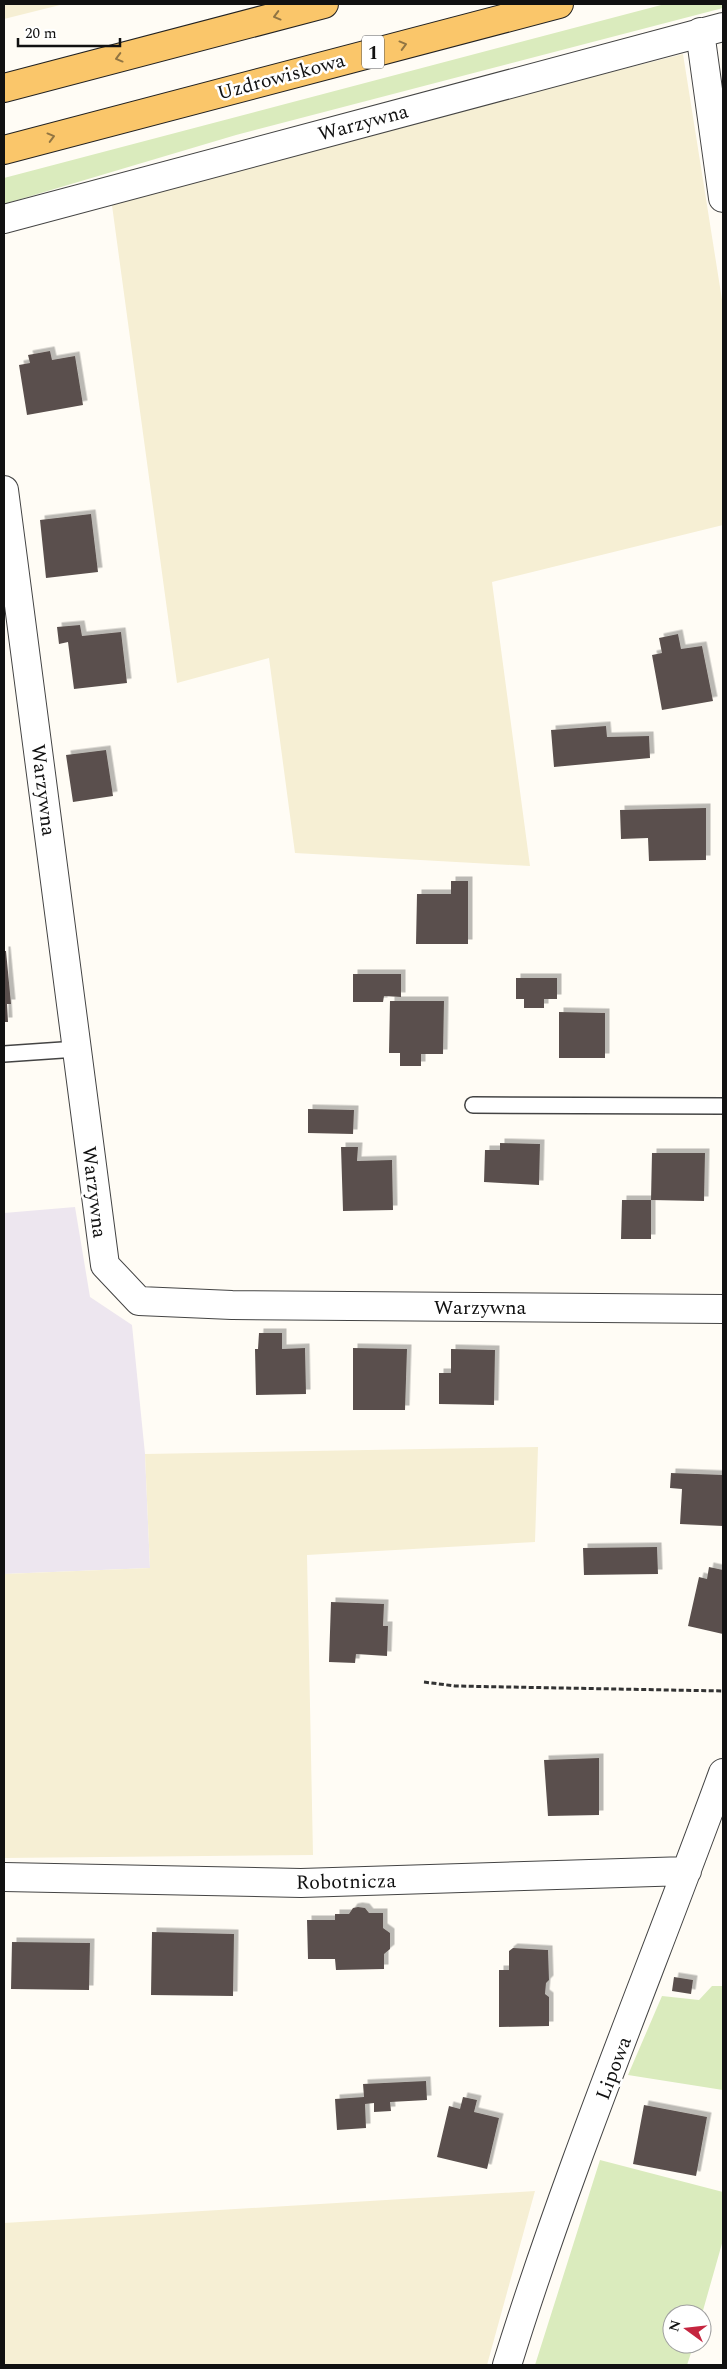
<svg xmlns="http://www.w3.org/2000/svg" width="727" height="2369" viewBox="0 0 727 2369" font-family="Spectral,serif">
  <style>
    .industrial { fill: #ede6ef }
    .farmland { fill: #f6efd4 }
    .green { fill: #daebbd }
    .building { fill: #5a504d; filter: url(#shadow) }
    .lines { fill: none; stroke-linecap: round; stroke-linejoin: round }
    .lane-casing { stroke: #444; stroke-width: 18 }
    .street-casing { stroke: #444; stroke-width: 30 }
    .primary-casing { stroke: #222; stroke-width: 30 }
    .path { stroke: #333; stroke-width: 3; stroke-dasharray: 5 2.5; stroke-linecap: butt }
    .lane { stroke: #fff; stroke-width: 15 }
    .street { stroke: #fff; stroke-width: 28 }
    .primary { stroke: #fac66a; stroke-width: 28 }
    .oneway { stroke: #917542 }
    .labels { text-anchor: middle; stroke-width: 5; stroke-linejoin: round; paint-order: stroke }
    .shield { fill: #fff; stroke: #585858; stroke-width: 1 }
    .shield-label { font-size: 19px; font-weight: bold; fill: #111 }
    .street-label { font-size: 20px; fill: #111; stroke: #fff }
  </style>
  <defs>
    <filter id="shadow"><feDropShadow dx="4.5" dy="-4.5" stdDeviation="0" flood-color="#0004"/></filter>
  </defs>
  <rect width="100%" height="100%" fill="#fffcf5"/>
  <path class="industrial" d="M75 1207 90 1297 132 1325 145 1454 150 1568 4 1574V1213Z"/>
  <path class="farmland" d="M4 4H64L4 19Z
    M683 54 723 306V525L492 582 530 866 295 853 269 658 177 683 111 198Z
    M538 1447 535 1542 307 1555 313 1855 4 1858V1574L150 1568 145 1454Z
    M535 2191 487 2365H4V2223Z"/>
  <path class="green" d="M665 4H723V8L236 135 4 204V178Z
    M712 1986H723V2090L628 2075 662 1996 699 2000Z
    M600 2160 723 2192V2240L702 2314H672V2344H694L687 2365H535Z"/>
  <path class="building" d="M50 351 52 360 75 356 83 405 27 415 19 365 30 363 28 355Z
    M91 514 98 572 46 578 40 520Z
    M80 625 82 636 121 632 127 683 74 689 68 642 59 644 57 627Z
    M678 634 681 649 702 646 713 701 662 710 652 655 662 653 659 638Z
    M606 726 607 737 649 736 650 758 554 767 551 730Z
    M106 750 113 796 73 802 66 755Z
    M706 808V860L649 861 648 838 621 839 620 810Z
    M451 881H468V944H416L417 894H451Z
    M4 951H6L11 1004H7L8 1022H4Z
    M353 974H401V997L384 996 383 1002H353Z
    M516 978H557V999H544V1008H524V999H516Z
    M390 1001H444L443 1054H421V1066H400V1053H389Z
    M559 1012 605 1013V1058H559Z
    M308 1109 354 1110 353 1134 308 1133Z
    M500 1143 540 1144 539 1185 484 1182 485 1150H500Z
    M341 1147H358L357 1161 392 1160 393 1210 343 1211Z
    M652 1153H705L704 1201 651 1200Z
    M622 1200H651V1239H621Z
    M259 1333H282V1349L305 1348 306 1394 256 1395 255 1349H258Z
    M353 1348 407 1349 405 1410H353Z
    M451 1349 495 1350 494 1405 439 1404V1373H451Z
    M671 1473 723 1475V1526L680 1524 682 1489 670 1488Z
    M657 1547 658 1574 584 1575 583 1548Z
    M709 1567 723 1570V1634L688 1626 699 1577 707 1579Z
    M331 1602 384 1604 383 1626H388L387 1656 356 1654 355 1663 329 1662Z
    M599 1758V1815L548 1816 544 1760Z
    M358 1907 365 1908 369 1913H383V1928L390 1933V1949L384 1954V1969L336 1970 335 1959H308L307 1920H335V1914H349L353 1908Z
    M152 1932 234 1934 233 1996 151 1995Z
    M12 1942 90 1943 89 1990 11 1989Z
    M513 1948 548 1950 549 1980 546 1983 545 1994 549 1997V2026L499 2027V1970H509V1951Z
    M674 1977 693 1980 691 1994 672 1991Z
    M426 2081 427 2100 390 2102 391 2111 374 2112V2103L365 2104 366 2128 337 2130 335 2099 364 2097 363 2084Z
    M463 2097 477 2100 474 2112 499 2118 487 2169 437 2157 449 2106 460 2109Z
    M644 2105 707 2117 696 2176 633 2164Z"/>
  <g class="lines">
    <defs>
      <path id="lane" d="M4 1054 77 1049
        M473 1105 723 1106"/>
      <path id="street" d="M700 32 723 198
        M4 219 723 27
        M4 490 105 1265 139 1301 232 1305 723 1309
        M4 1877 301 1883 687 1871
        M507 2365C569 2165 651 1970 723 1773"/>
      <path id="primary" d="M4 88 324 4
        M4 150 559 4"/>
    </defs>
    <use href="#lane" class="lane-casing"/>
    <use href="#street" class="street-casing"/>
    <use href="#primary" class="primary-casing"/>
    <path class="path" d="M424 1682 455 1686 723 1691"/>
    <use href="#lane" class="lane"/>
    <use href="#street" class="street"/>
    <use href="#primary" class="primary"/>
  </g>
  <defs><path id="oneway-chevron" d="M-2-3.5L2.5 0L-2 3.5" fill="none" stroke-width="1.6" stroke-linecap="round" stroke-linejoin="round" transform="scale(1.25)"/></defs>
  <g class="oneway">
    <use href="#oneway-chevron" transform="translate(277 16) rotate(165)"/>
    <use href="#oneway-chevron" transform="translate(403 45) rotate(-15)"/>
    <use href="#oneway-chevron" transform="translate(119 58) rotate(165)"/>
    <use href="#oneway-chevron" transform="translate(51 137) rotate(-15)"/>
  </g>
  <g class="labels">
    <rect class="shield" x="362" y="35.5" width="22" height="33" rx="4"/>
    <g class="shield-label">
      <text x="373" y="59">1</text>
    </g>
    <g class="street-label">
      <text transform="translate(281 76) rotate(-15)" y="7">Uzdrowiskowa</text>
      <text transform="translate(363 122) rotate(-15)" y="7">Warzywna</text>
      <text transform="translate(44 790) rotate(83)" y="7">Warzywna</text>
      <text transform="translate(95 1192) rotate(83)" y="7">Warzywna</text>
      <text x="480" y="1314">Warzywna</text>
      <text transform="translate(346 1881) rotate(-1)" y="7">Robotnicza</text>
      <text transform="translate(613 2068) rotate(-69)" y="7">Lipowa</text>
    </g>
  </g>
  <rect width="727" height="2369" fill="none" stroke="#111111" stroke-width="10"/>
  <g transform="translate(687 2329) rotate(285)"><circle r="24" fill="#ffffff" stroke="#a0a0a0"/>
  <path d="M0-4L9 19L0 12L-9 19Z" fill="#c5253f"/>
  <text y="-8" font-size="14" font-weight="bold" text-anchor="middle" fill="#111111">N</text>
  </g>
  <path d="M18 38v8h102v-8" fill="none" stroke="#111111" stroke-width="2.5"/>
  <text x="25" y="38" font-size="15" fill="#111111" stroke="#ffffff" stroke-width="4" paint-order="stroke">20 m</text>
</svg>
